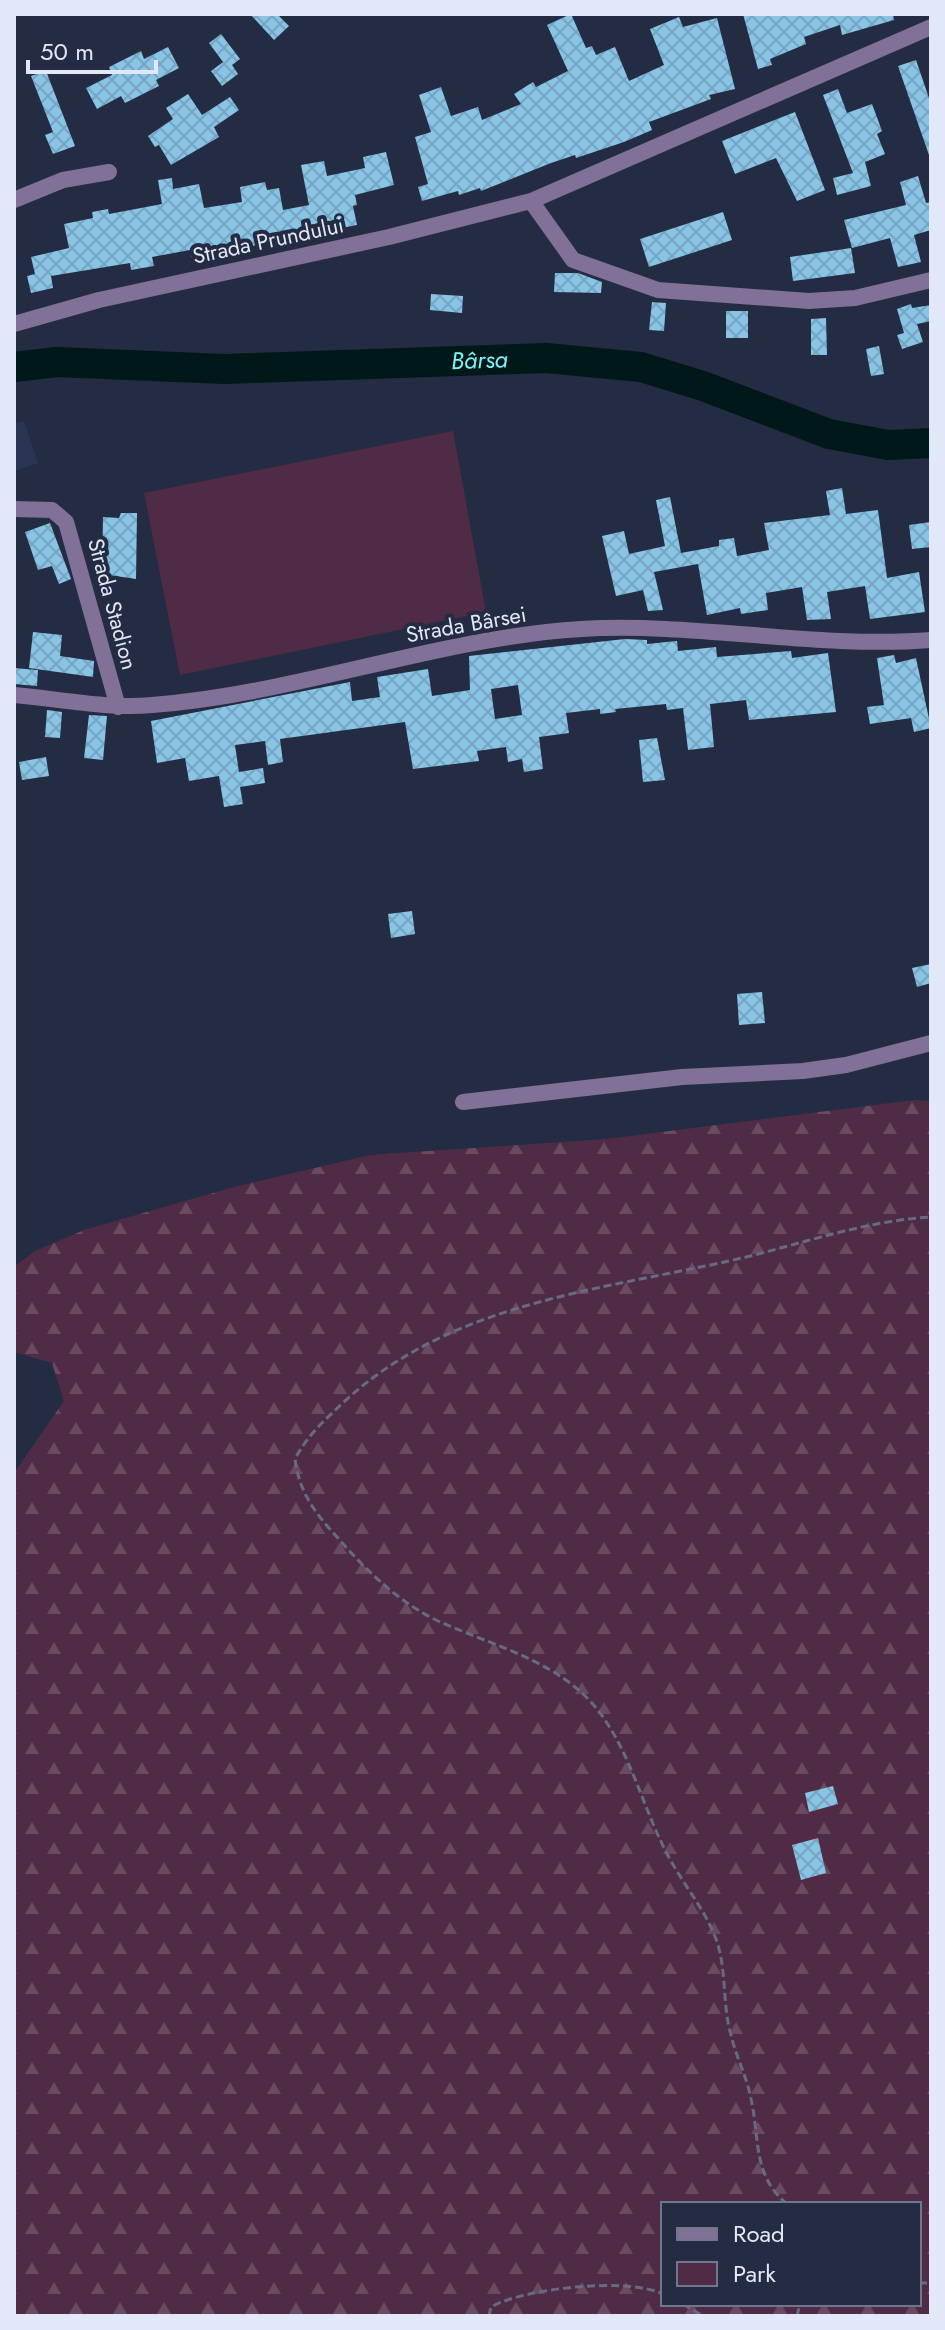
<svg xmlns="http://www.w3.org/2000/svg" width="945" height="2330" viewBox="0 0 945 2330" font-family="Jost,sans-serif">
  <style>
    .built { fill: #2a3553 }
    .green { fill: #502b45 }
    .forest { fill: url(#forest-firs); fill-rule: evenodd }
    .lines { fill: none; stroke-linecap: round; stroke-linejoin: round }
    .river { stroke: #011819; stroke-width: 30 }
    .building { fill: url(#building-cross-hatch); fill-rule: evenodd }
    .path { stroke: #656c82; stroke-width: 3; stroke-dasharray: 8 4; stroke-linecap: butt }
    .minor { stroke: #817098; stroke-width: 16 }
    .labels { text-anchor: middle; stroke-width: 8; stroke-linejoin: round; paint-order: stroke }
    .street-label { font-size: 22px; fill: #e2e8f8; stroke: #242c44 }
    .water-label { font-size: 24px; font-style: italic; fill: #7cf3f8; stroke: #242c44 }
  </style>
  <defs>
    <pattern id="forest-firs" width="22" height="20" patternUnits="userSpaceOnUse" patternTransform="scale(2)"><rect width="22" height="20" fill="#502b45"/><path d="M5 1l3.5 6h-7zM16 11l3.5 6h-7z" fill="#694a61"/></pattern>
    <pattern id="building-cross-hatch" width="8" height="8" patternUnits="userSpaceOnUse" patternTransform="scale(2)"><rect width="8" height="8" fill="#88c4e6"/><path d="M0 0l8 8M0 8l8-8" fill="none" stroke="#77a4bf"/></pattern>
  </defs>
  <rect width="100%" height="100%" fill="#242c44"/>
  <path class="built" d="M24 421 38 463 14 471V424Z"/>
  <path class="green" d="M453 431 486 612 180 675 144 493Z"/>
  <path class="forest" d="M914 1100 931 1101V2316H14V1473L64 1401 52 1363 14 1352V1267L35 1251 84 1230 234 1187 370 1155 607 1139ZM663 2204H919V2304H663Z"/>
  <g class="lines">
    <path class="river" id="s1" d="M14 367 57 362 224 369 546 358 641 367 703 386 829 434 888 445 931 443"/>
  </g>
  <path class="building" d="M250 14H277L289 26 274 40Z
    M571 14 586 48 592 46 596 55 615 47 629 81 664 65 650 29 679 17 683 27 717 18 735 89 709 95 711 99 649 122 652 130 624 142 576 158 575 155 551 163 481 191 480 188 459 195 458 191 422 201 418 187 428 184 415 137 431 132 419 95 441 87 451 116 478 107 482 120 521 104 514 94 533 82 536 87 568 71 547 25Z
    M743 14H893L894 20 842 35 840 25 804 37 806 44 770 59 772 65 758 69Z
    M221 34 240 59 232 65 238 74 222 86 211 71 223 62 209 43Z
    M168 47 179 68 156 80 159 86 125 103 121 96 97 109 86 88 112 75 109 67 141 51 144 59Z
    M916 60 931 104 929 155 898 66Z
    M46 71 75 146 53 154 45 135 53 132 31 76Z
    M838 89 847 113 872 104 882 131 877 134 885 154 865 162 871 186 837 195 833 178 853 173 823 95Z
    M188 94 202 115 230 97 239 110 214 127 219 137 171 165 159 145 155 147 148 136 173 119 166 108Z
    M795 112 825 190 797 201 776 158 735 174 722 141Z
    M386 152 394 185 355 195 357 205 353 206 357 225 192 258 190 250 152 257 154 266 131 270 130 263 51 276 53 288 31 293 27 276 35 274 31 257 69 248 64 224 93 218 92 212 108 209 109 214 162 204 158 180 172 178 173 189 199 184 204 208 242 202 240 187 265 182 267 190 279 188 283 210 309 205 301 165 324 161 327 176 365 168 363 157Z
    M918 176 926 203 931 202V230L914 235 921 262 898 267 890 238 852 248 844 220 906 205 900 182Z
    M723 212 732 240 649 267 640 239Z
    M851 248 855 273 793 281 790 257Z
    M555 273H578L602 282 601 293 554 292Z
    M431 294 463 296 462 313 430 310Z
    M652 302 666 303 664 331 649 330Z
    M911 304 912 308 931 305V321L917 324 923 342 902 349 897 335 904 333 897 309Z
    M726 311H748V338H726Z
    M826 318 827 355H811V319Z
    M879 346 884 374 871 376 866 349Z
    M842 488 846 514 878 510 887 578 919 572 925 612 870 619 865 586 827 592 831 619 807 620 802 587 766 593 768 610 741 614 740 608 707 615 698 564 654 572 663 610 648 611 643 590 616 596 602 536 624 531 629 554 665 546 656 500 670 497 681 553 719 546V540L734 538 737 556 769 550 764 523 830 515 826 491Z
    M121 513H137L136 579 102 574 103 517 119 518Z
    M931 522V547L912 549 909 525Z
    M50 523 71 579 59 584 52 566 38 570 25 532Z
    M33 632 62 635 60 656 94 661 93 677 29 668Z
    M625 639 647 640V644L677 641 678 651 716 647 717 657 791 651 792 658 828 653 836 712 749 720 746 700 710 704 714 747 688 750 683 708 667 710 666 704 615 709 616 712 600 714V709L566 713 569 733 539 737 543 769 524 772 522 759 508 762 506 747 477 751 479 761 413 769 405 722 280 739 283 762 268 765 265 741 235 745 239 772 263 768 265 783 240 787 243 804 224 807 219 776 189 781 185 758 157 763 151 721 350 682 352 701 380 697 377 677 428 669 432 696 470 690 469 656ZM518 685 522 715 495 719 491 689Z
    M894 655 896 663 916 658 931 728 914 732 911 718 870 724 867 707 884 705 877 658Z
    M14 668 38 670 37 686 14 684Z
    M47 710 62 712 60 738 45 737Z
    M89 715 107 716 103 760 84 758Z
    M657 738 665 780 643 782 639 740Z
    M46 757 49 776 22 780 19 762Z
    M412 911 415 934 391 938 388 914Z
    M931 964V983L917 987 912 968Z
    M762 992 765 1023 739 1025 737 994Z
    M833 1786 838 1804 809 1812 805 1793Z
    M818 1838 826 1873 801 1880 792 1845Z"/>
  <g class="lines">
    <path class="path" d="M787 2204C752 2175 760 2138 751 2099 747 2077 736 2057 731 2035 722 2004 727 1969 716 1939 705 1910 686 1888 671 1861 646 1817 635 1766 607 1723 568 1661 495 1648 434 1619 396 1600 364 1568 337 1537 315 1513 299 1492 295 1459 308 1434 326 1419 346 1400 451 1304 597 1290 729 1261 796 1246 862 1221 931 1217
      M919 2283H931
      M683 2304 703 2316
      M489 2316 491 2307C524 2288 628 2277 663 2294
      M797 2316 800 2304"/>
    <path class="minor" d="M14 200 63 180 109 172
      M531 201 573 260 658 290 809 301 855 298 931 280
      M14 324 99 300 389 237 531 201 931 27
      M14 509 52 510 66 522 118 707
      M14 695C60 699 106 709 152 705 297 694 436 638 581 629 697 622 814 649 931 640
      M463 1102 682 1077 803 1071 846 1065 931 1043"/>
  </g>
  <g class="labels">
    <g class="street-label">
      <text transform="translate(268 240) rotate(-12)" y="8">Strada Prundului</text>
      <text transform="translate(113 604) rotate(75)" y="8">Strada Stadion</text>
      <text transform="translate(466 624) rotate(-10)" y="8">Strada Bârsei</text>
    </g>
    <g class="water-label">
      <text dy="8" stroke="none"><textPath href="#s1" startOffset="466">Bârsa</textPath></text>
    </g>
  </g>
  <rect width="945" height="2330" fill="none" stroke="#e2e8f8" stroke-width="32"/>
  <rect x="661" y="2202" width="260" height="104" fill="#242c44" stroke="#70778c" stroke-width="2"/>
  <rect x="677" y="2228" width="40" height="12" fill="#817098" stroke="#70778c" stroke-width="2"/>
  <text x="733" y="2242" font-size="24" fill="#e2e8f8">Road</text>
  <rect x="677" y="2262" width="40" height="24" fill="#502b45" stroke="#70778c" stroke-width="2"/>
  <text x="733" y="2282" font-size="24" fill="#e2e8f8">Park</text>
  <path d="M28 60v12h128v-12" fill="none" stroke="#e2e8f8" stroke-width="4"/>
  <text x="40" y="60" font-size="24" fill="#e2e8f8" stroke="#242c44" stroke-width="6" paint-order="stroke">50 m</text>
</svg>
